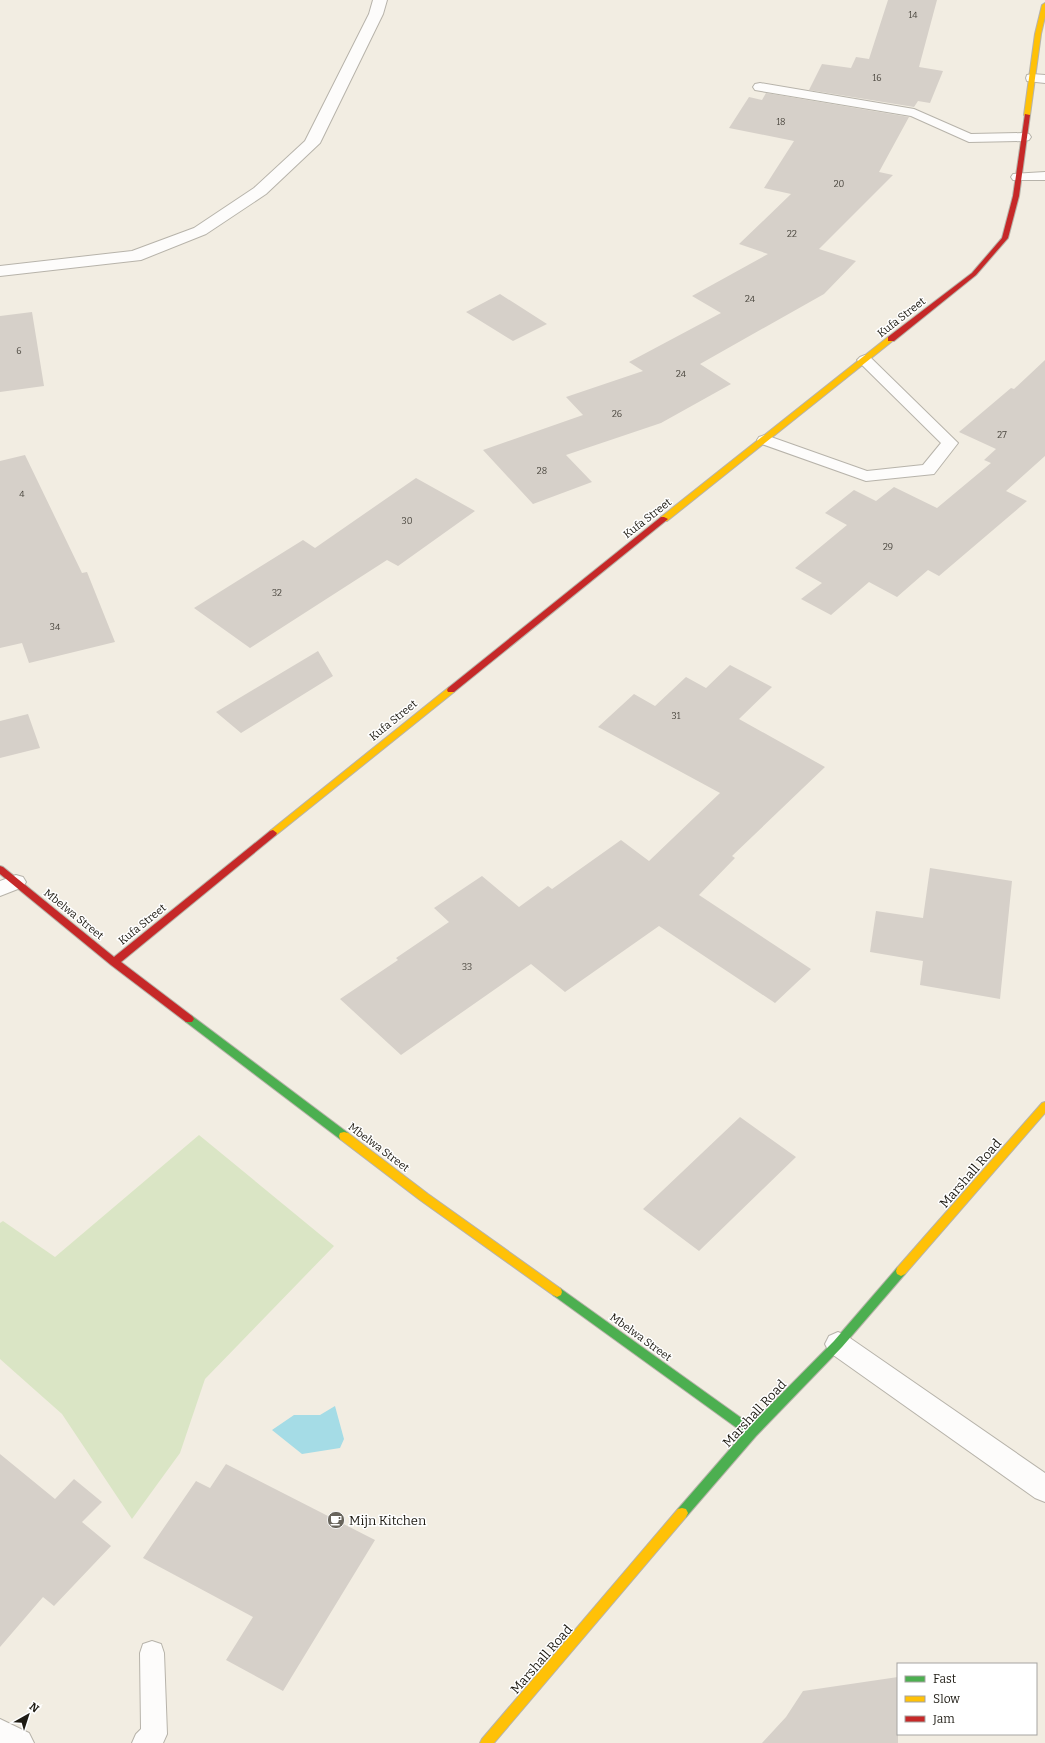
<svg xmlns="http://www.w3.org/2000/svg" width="1045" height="1743" viewBox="0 0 1045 1743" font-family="Bitter,serif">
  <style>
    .green { fill: #dae5c5 }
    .water { fill: #a5dce6 }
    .building { fill: #d6d0c9 }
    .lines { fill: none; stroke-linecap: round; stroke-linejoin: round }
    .lane-casing { stroke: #b7b3aa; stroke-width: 2 }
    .street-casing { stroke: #b7b3aa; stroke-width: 2 }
    .fast-casing { stroke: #b7b3aa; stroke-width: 2 }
    .slow-casing { stroke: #b7b3aa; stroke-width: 2 }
    .jam-casing { stroke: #b7b3aa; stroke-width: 2 }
    .lane { fill: #fdfcfb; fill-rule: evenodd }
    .street { fill: #fdfcfb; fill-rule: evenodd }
    .fast { fill: #4caf50; fill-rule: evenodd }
    .slow { fill: #ffc107; fill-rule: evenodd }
    .jam { fill: #c62828; fill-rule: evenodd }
    .labels { text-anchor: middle; stroke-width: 3; stroke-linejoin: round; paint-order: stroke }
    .number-label { font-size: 9px; fill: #4c4840 }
    .street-label { font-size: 11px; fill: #1e1b13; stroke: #fff }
    .near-street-label { font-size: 13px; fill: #1e1b13; stroke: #fff }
    .near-poi-label { font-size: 13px; fill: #1e1b13; stroke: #fff; text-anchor: start }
  </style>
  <rect width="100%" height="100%" fill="#f2ede2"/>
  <path class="green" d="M199 1135 334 1246 205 1379 180 1453 132 1519 62 1414 0 1359V1223L3 1221 55 1257Z"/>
  <path class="water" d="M335 1406 344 1439 340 1448 302 1454 272 1430 294 1415H320Z"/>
  <path class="building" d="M888 0H937L919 67 943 71 930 103 918 101 914 107 809 90 822 64 851 68 856 57 869 59Z
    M766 93 909 117 879 172 893 175 819 249 856 261 824 294 700 364 731 384 661 423 566 455 592 482 533 504 483 450 583 415 566 397 643 371 629 362 721 313 692 296 768 254 739 244 791 194 764 188 794 141 729 128 749 97 762 100Z
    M500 294 547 324 513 341 466 312Z
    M32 312 44 386 0 392V316Z
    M1045 360V456L1006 491 1027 501 939 576 928 570 897 597 869 582 831 615 801 599 822 583 795 568 847 525 825 513 854 490 876 501 894 487 937 508 991 463 984 460 996 449 959 432 1011 388 1014 389Z
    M25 455 82 573 87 572 115 642 29 663 22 643 0 648V461Z
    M416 478 475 511 398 566 387 560 250 648 194 608 303 540 315 548Z
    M318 651 333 676 241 733 216 712Z
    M730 665 772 687 739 719 825 767 732 856 735 858 699 895 811 969 775 1003 659 926 565 992 531 964 401 1055 340 999 398 960 396 958 449 922 434 908 482 876 519 907 548 886 552 889 621 840 649 861 720 793 598 727 634 694 655 706 686 677 706 688Z
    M28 714 40 748 0 758V721Z
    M930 868 1012 881 1000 999 920 985 923 961 870 952 876 911 923 918Z
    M740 1117 796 1157 699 1251 643 1209Z
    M0 1454 55 1499 74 1479 102 1502 82 1522 111 1546 54 1606 43 1597 0 1647Z
    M226 1464 375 1540 283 1691 226 1660 253 1617 143 1558 196 1481 210 1488Z
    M898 1677V1743H762L786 1717 803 1691Z"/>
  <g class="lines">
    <defs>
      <path id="lane" d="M1032 74 1045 75V83L1027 81 1026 78 1027 75Z
        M760 83 914 109 971 134 1024 133 1029 134 1031 137 1029 140 1024 141 969 142 911 116 755 90 753 87 755 84Z
        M1045 172V180H1013L1011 177 1013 174Z
        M865 355 870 357 958 443 934 474 866 481 759 443 757 440 759 437 765 435 771 437 867 471 923 465 941 443 860 363 857 360 860 357Z
        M16 875 23 877 26 882 23 887 0 896V881Z
        M152 1641 161 1644 164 1653 167 1734 163 1743H132L136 1734 141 1729 140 1653 143 1644Z"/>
      <path id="street" d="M373 0H387L383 14 320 143 266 194 206 234 141 260 0 276V266L132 251 194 228 254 188 305 141 369 14Z
        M838 1332 847 1336 1045 1473V1502L1035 1498 829 1352 825 1344 829 1336Z
        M0 1719 29 1733 34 1743H0Z"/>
      <path id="fast" d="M189 1015 192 1016 348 1133 349 1136 348 1139 344 1140 340 1139 186 1022 184 1019 186 1016Z
        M901 1266 905 1268 906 1271 905 1274 842 1347 756 1436 686 1517 682 1518 678 1517 676 1513 678 1509 744 1433 553 1295 552 1292 553 1289 557 1287 561 1289 751 1425 834 1341 897 1268Z"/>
      <path id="slow" d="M1045 3V17L1041 34 1030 115 1027 117 1024 115 1035 34 1042 5Z
        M888 337H891L895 339 667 521H661L660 519 661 517Z
        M451 687 455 690 454 692 276 835H270L269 833 270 831 448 688Z
        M1045 1102V1113L905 1274 901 1276 897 1274 896 1271 897 1268 1042 1103Z
        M344 1132 348 1133 428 1194 561 1289 562 1292 561 1295 557 1297 553 1295 420 1200 340 1139 339 1136 340 1133Z
        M682 1508 686 1509 688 1513 686 1517 494 1743H480L482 1739 678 1509Z"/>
      <path id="jam" d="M1025 114 1030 115 1019 196 1008 238 976 275 894 341H888V337L972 273 1002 238 1013 196Z
        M661 517H664L668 519 454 692H448L447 690 448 688Z
        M273 830 277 833 276 835 121 962 192 1016 194 1019 192 1022H186L111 965 0 874V866L3 867 114 957 270 831Z"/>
    </defs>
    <use href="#lane" class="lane-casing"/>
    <use href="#street" class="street-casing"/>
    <use href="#fast" class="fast-casing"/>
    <use href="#slow" class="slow-casing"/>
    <use href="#jam" class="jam-casing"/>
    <use href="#lane" class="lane"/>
    <use href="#street" class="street"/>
    <use href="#fast" class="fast"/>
    <use href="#slow" class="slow"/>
    <use href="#jam" class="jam"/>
  </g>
  <defs>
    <symbol id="cafe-disc" viewBox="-11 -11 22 22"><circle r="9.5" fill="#68645b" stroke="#fff"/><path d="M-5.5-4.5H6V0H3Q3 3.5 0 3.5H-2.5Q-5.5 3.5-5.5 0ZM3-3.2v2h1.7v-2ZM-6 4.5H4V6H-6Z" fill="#fff"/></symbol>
  </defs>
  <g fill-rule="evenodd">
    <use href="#cafe-disc" x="326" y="1510" width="20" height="20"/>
  </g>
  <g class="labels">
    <g class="number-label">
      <text x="913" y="18">14</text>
      <text x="877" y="81">16</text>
      <text x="781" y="125">18</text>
      <text x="839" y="187">20</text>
      <text x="792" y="237">22</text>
      <text x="750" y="302">24</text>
      <text x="19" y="354">6</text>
      <text x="681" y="377">24</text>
      <text x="617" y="417">26</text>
      <text x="1002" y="438">27</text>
      <text x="542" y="474">28</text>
      <text x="22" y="497">4</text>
      <text x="407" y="524">30</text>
      <text x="888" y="550">29</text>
      <text x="277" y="596">32</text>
      <text x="55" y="630">34</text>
      <text x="676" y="719">31</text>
      <text x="467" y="970">33</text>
    </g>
    <g class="street-label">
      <text transform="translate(901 317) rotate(-38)" y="4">Kufa Street</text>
      <text transform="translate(647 518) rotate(-38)" y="4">Kufa Street</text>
      <text transform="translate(393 720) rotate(-39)" y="4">Kufa Street</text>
      <text transform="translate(74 914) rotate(39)" y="4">Mbelwa Street</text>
      <text transform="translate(142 924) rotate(-39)" y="4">Kufa Street</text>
      <text transform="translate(379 1147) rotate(37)" y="4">Mbelwa Street</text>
      <text transform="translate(641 1337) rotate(36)" y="4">Mbelwa Street</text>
    </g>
    <g class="near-street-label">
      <text transform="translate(970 1173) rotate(-49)" y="5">Marshall Road</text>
      <text transform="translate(754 1413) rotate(-47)" y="5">Marshall Road</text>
      <text transform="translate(541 1659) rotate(-49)" y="5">Marshall Road</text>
    </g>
    <g class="near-poi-label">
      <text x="349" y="1525">Mijn Kitchen</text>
    </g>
  </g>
  <rect x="897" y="1663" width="140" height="72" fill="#ffffff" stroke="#a5a4a1"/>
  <rect x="905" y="1676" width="20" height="6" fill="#4caf50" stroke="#a5a4a1"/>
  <text x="933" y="1683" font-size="12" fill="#1e1b13">Fast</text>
  <rect x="905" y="1696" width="20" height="6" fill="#ffc107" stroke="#a5a4a1"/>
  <text x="933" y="1703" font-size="12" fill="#1e1b13">Slow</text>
  <rect x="905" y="1716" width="20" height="6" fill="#c62828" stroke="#a5a4a1"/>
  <text x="933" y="1723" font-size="12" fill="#1e1b13">Jam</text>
  <g transform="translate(28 1715) rotate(39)" stroke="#ffffff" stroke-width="3" paint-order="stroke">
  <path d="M0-3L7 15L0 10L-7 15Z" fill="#1e1b13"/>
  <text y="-6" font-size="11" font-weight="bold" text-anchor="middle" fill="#1e1b13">N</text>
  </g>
</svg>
